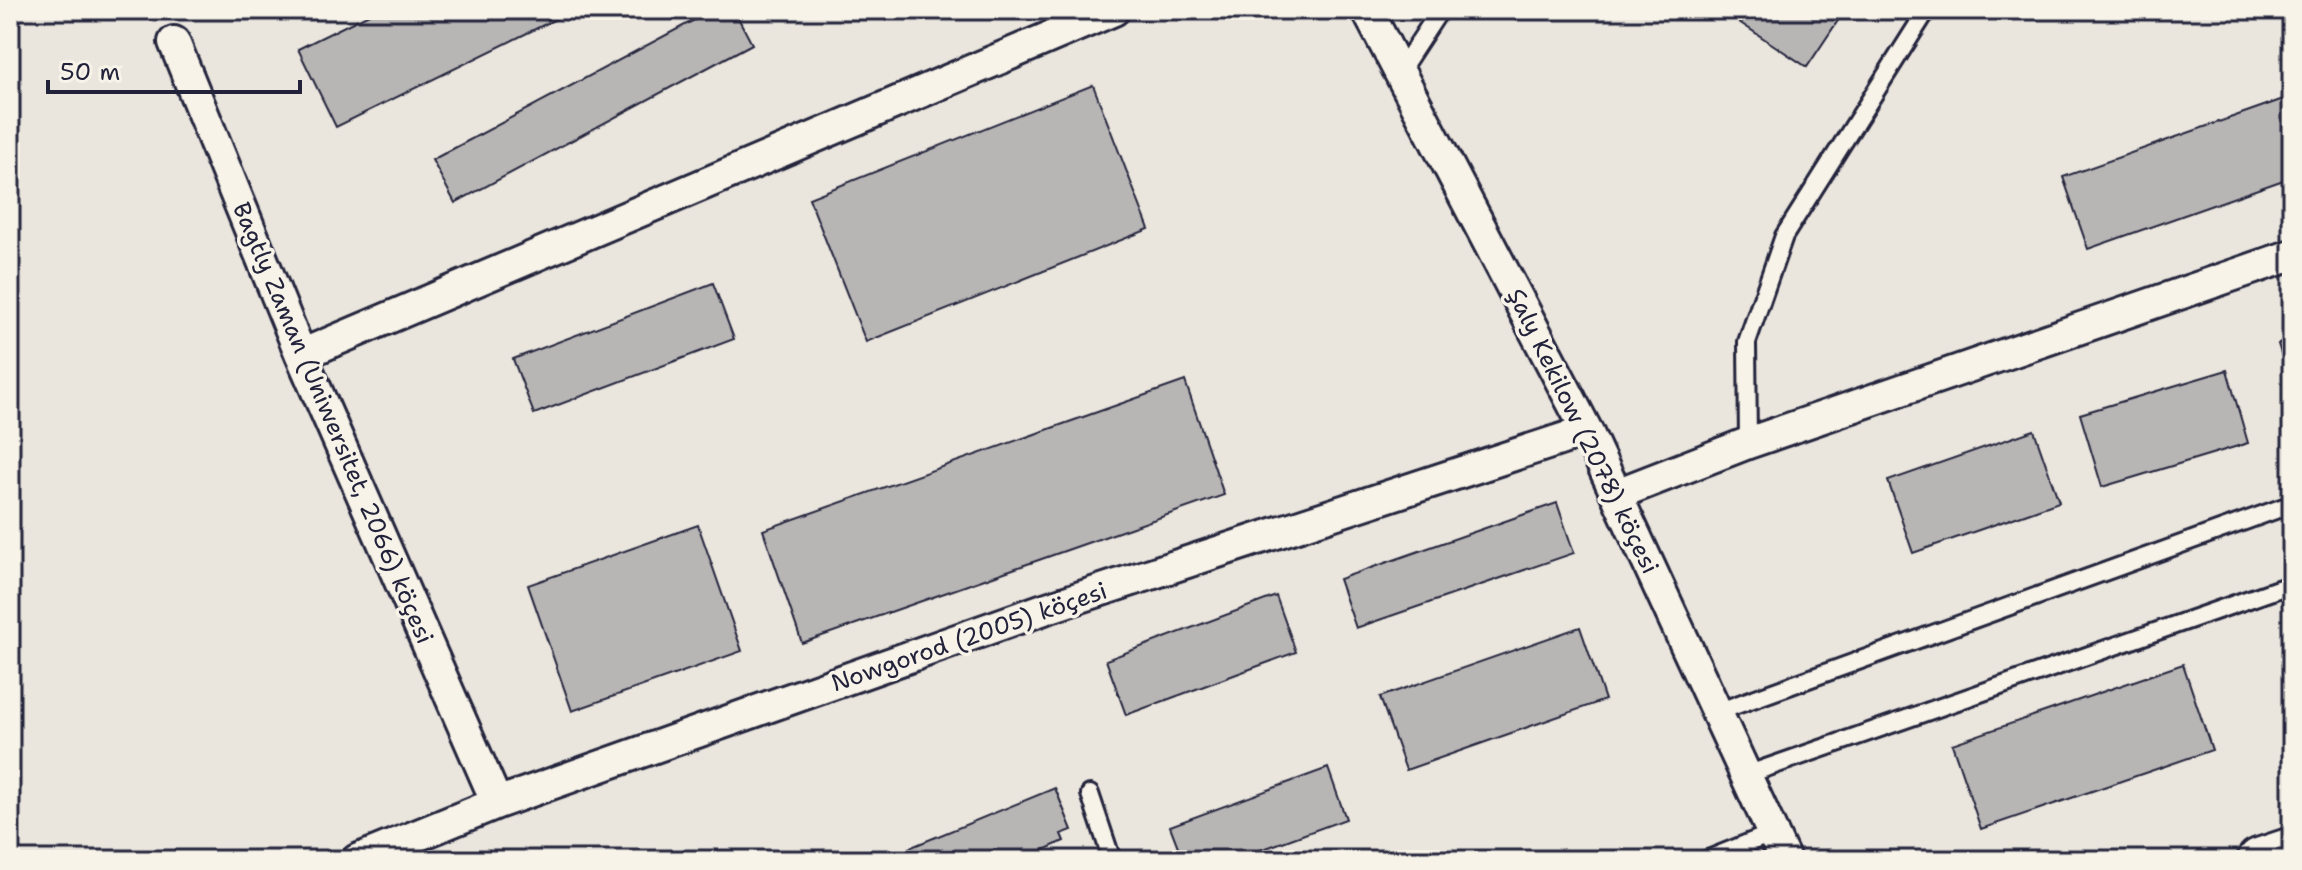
<svg xmlns="http://www.w3.org/2000/svg" width="2302" height="870" viewBox="0 0 2302 870" font-family="'Shantell Sans',sans-serif">
  <style>
    .building { fill: #b8b6b5; stroke: #22223b; stroke-width: 2 }
    .lines { fill: none; stroke-linecap: round; stroke-linejoin: round }
    .lane-casing { stroke: #22223b; stroke-width: 22 }
    .street-casing { stroke: #22223b; stroke-width: 36 }
    .secondary-casing { stroke: #22223b; stroke-width: 48 }
    .lane { stroke: #f7f3e8; stroke-width: 16 }
    .street { stroke: #f7f3e8; stroke-width: 30 }
    .secondary { stroke: #f7f3e8; stroke-width: 42 }
    .labels { text-anchor: middle; stroke-width: 7; stroke-linejoin: round; paint-order: stroke }
    .street-label { font-size: 24px; fill: #22223b; stroke: #f7f3e8 }
  </style>
  <rect width="100%" height="100%" fill="#eae6de"/>
  <filter id="ink" filterUnits="userSpaceOnUse"><feTurbulence type="fractalNoise" baseFrequency=".0125" numOctaves="2"/><feDisplacementMap in="SourceGraphic" scale="16" xChannelSelector="R" yChannelSelector="G"/><feConvolveMatrix kernelMatrix="1 2 1 2 8 2 1 2 1" color-interpolation-filters="sRGB"/></filter>
  <g filter="url(#ink)">
    <path class="building" d="M377 10H574L336 127 298 49Z
      M713 10H734L752 44 455 203 432 160Z
      M1747 10H1845L1807 67 1739 22Z
      M1093 85 1149 229 866 342 809 198Z
      M2292 96V177L2088 249 2063 177Z
      M713 283 734 339 534 414 513 359Z
      M2292 339V388L2278 344Z
      M2227 370 2248 443 2102 487 2080 414Z
      M1185 381 1224 495 802 643 763 530Z
      M2034 430 2059 502 1913 553 1888 481Z
      M1557 503 1574 553 1356 628 1339 579Z
      M698 525 742 651 572 711 528 585Z
      M1276 596 1296 652 1126 715 1106 660Z
      M1580 627 1605 700 1406 770 1380 697Z
      M2183 664 2212 750 1981 829 1952 744Z
      M1328 768 1346 819 1233 860H1183L1170 826Z
      M1055 788 1072 830 1061 834 1064 841 1025 858 1026 860H880Z"/>
    <g class="lines">
      <defs>
        <path id="lane" d="M1400 71 1440 10
          M1748 443 1747 342 1784 236 1927 10
          M1717 712 2292 504
          M1746 775 2292 584
          M1090 794 1112 860
          M1706 860 1773 833"/>
        <path id="street" d="M1367 10 1587 431 1785 860
          M174 42 301 355 497 803
          M301 355 1114 10
          M1617 494 1748 443 2292 255
          M357 860 497 803 1044 609 1587 431"/>
        <path id="secondary" d="M2259 860 2292 849"/>
      </defs>
      <use href="#lane" class="lane-casing"/>
      <use href="#street" class="street-casing"/>
      <use href="#secondary" class="secondary-casing"/>
      <use href="#lane" class="lane"/>
      <use href="#street" class="street"/>
      <use href="#secondary" class="secondary"/>
    </g>
  </g>
  <g class="labels">
    <g class="street-label">
      <text transform="translate(333 423) rotate(67)" y="8">Bagtly Zaman (Uniwersitet, 2066) köçesi</text>
      <text transform="translate(1583 431) rotate(64)" y="8">Şaly Kekilow (2078) köçesi</text>
      <text transform="translate(969 637) rotate(-19)" y="8">Nowgorod (2005) köçesi</text>
    </g>
  </g>
  <rect width="2302" height="870" fill="none" stroke="#f7f3e8" stroke-width="40"/>
  <rect x="20" y="20" width="2262" height="830" fill="none" stroke="#22223b" stroke-width="3" filter="url(#ink)"/>
  <path d="M48 80v12h252v-12" fill="none" stroke="#22223b" stroke-width="4"/>
  <text x="60" y="80" font-size="24" fill="#22223b" stroke="#f7f3e8" stroke-width="6" paint-order="stroke">50 m</text>
</svg>
